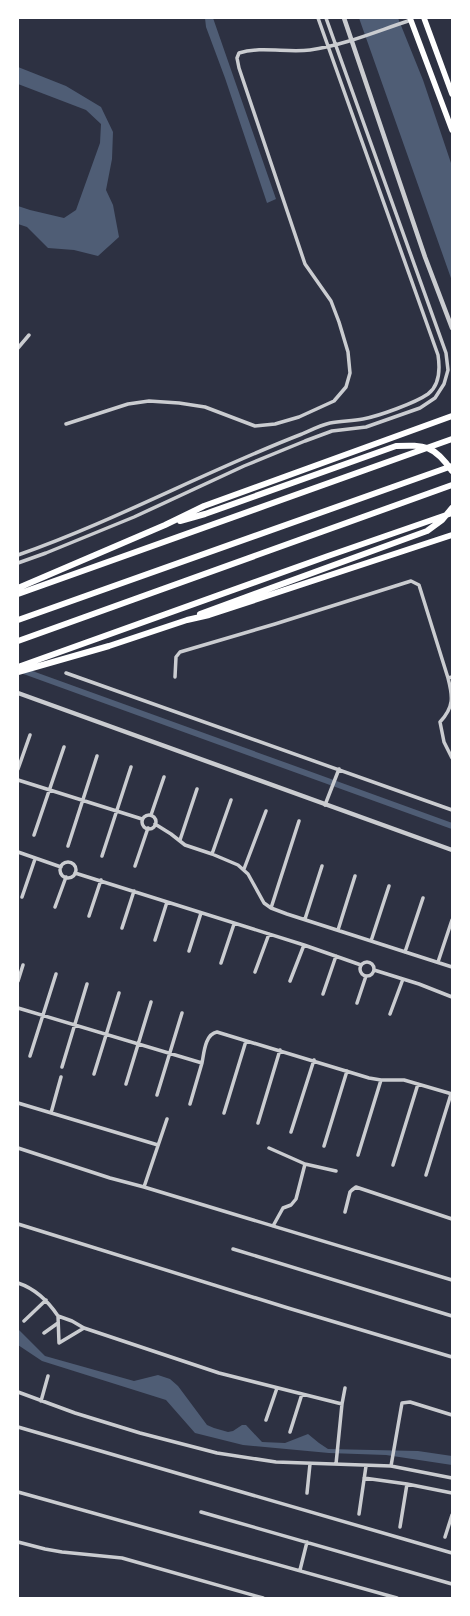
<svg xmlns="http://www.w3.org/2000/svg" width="470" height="1616" viewBox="0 0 470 1616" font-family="'Fira Sans',sans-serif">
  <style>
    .water { fill: #4f5d75 }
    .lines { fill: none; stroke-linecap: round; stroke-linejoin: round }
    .canal { stroke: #4f5d75; stroke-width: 6 }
    .minor { stroke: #caccd0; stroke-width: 3.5 }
    .tertiary { stroke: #caccd0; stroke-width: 4.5 }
    .primary { stroke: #fff; stroke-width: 5.5 }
    .motorway { stroke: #fff; stroke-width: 6 }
  </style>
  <rect width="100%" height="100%" fill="#2d3142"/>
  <path class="water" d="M205 18H213L276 199 267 203 225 78 206 27Z
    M359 18H398L423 80 452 166V281Z
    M18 67 66 86 101 107 113 132 112 159 106 190 113 205 119 237 98 256 74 250 48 248 27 227 18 224V206L30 210 64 218 76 210 100 143 101 124 86 110 18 84Z
    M18 1329 45 1356 134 1381 158 1375 170 1379 178 1386 207 1425 214 1428 228 1432 233 1431 242 1425H246L262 1442 285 1443 308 1434 319 1443 328 1449 418 1451 452 1456V1465L386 1455 329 1453 243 1445 195 1433 166 1400 42 1361 18 1345Z"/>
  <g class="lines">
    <path class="canal" d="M21 670 452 826"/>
    <path class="minor" d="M18 348 29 335
      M66 424 128 404 149 401 179 403 205 407 255 426 275 424 299 417 334 401 346 387 350 373 348 352 339 322 331 301 305 264 239 68 237 58 239 53C261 46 287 53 310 50 345 45 377 31 411 20
      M18 555C115 521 206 471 302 434 311 430 321 425 330 423 341 421 352 421 363 419 379 416 415 403 428 394 440 385 440 368 438 355L318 18
      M18 563 46 553 134 517 244 466 305 441 332 431 366 427 420 408 435 398 444 384 448 370 446 353 326 18
      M66 673 452 810
      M175 677 176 657 180 652 275 624 411 581 419 585 448 678 452 677
      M448 678C453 697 454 707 440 722L444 742 452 758
      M18 769 30 735
      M18 780 142 819
      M325 805 339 769
      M151 815 164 777
      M142 822a7 7 0 1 1 14 0a7 7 0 1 1-14 0Z
      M155 824 171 834 185 845 212 854 238 865 248 874 264 903 271 908 287 914 452 967
      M34 835 64 747
      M180 840 197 789
      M68 846 97 756
      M18 852 61 867
      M212 854 231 800
      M102 856 131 767
      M60 870a8 8 0 1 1 16 0a8 8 0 1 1-16 0Z
      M135 866 148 828
      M244 869 266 811
      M75 873 304 945 361 965
      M22 897 35 859
      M55 907 66 877
      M271 908 299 821
      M89 916 101 880
      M305 919 322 866
      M122 928 134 891
      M338 930 355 876
      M155 940 167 902
      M371 941 389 886
      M189 951 201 913
      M405 952 423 898
      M438 962 452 920
      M360 969a7 7 0 1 1 14 0a7 7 0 1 1-14 0Z
      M221 963 234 924
      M374 970 419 984 452 997
      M255 972 269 934
      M18 981 23 965
      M290 981 304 945
      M323 994 336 956
      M357 1003 366 976
      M18 1008 202 1063C204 1053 205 1034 217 1032L369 1078 381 1080H404L452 1094
      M390 1014 403 979
      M30 1056 56 974
      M62 1067 87 984
      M94 1074 119 993
      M126 1084 151 1002
      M157 1095 182 1013
      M18 1103 158 1145
      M190 1104 202 1063
      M51 1113 61 1077
      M224 1113 246 1041
      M258 1123 280 1050
      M291 1132 314 1060
      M324 1146 347 1071
      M18 1148 110 1178 144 1187 452 1280
      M269 1148 305 1164 336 1171
      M358 1155 381 1080
      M393 1165 418 1084
      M426 1175 451 1094
      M144 1187 167 1119
      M345 1212 350 1192 352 1190 356 1187 452 1219
      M18 1224 288 1308 452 1357
      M273 1226 283 1208 291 1205 296 1199 305 1164
      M233 1249 452 1316
      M18 1283C36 1289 48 1301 58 1316L59 1343 84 1328
      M58 1316 72 1321 84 1328 219 1373 342 1404 336 1464
      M24 1321 46 1300
      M44 1333 58 1323
      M18 1392 75 1413 140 1433 217 1453 276 1462 391 1466 452 1478
      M41 1401 48 1376
      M342 1404 345 1388
      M266 1420 277 1388
      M18 1427 452 1553
      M290 1432 302 1394
      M391 1466 402 1403 410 1402 452 1415
      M364 1478 407 1484 452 1493
      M18 1492 397 1598
      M307 1493 310 1464
      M201 1512 452 1584
      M359 1514 366 1466
      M400 1527 407 1484
      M445 1537 452 1515
      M18 1542 45 1549 62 1552 122 1558 263 1598
      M300 1570 307 1542"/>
    <path class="tertiary" d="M344 18 425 257 452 328
      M18 693 452 850"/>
    <path class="primary" d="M410 18 452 130
      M424 18 452 94"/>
    <path class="motorway" d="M180 521 205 514 396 446C425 445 434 445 452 471
      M18 588 165 525 204 506 452 416
      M18 594 452 439
      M200 614 427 531 442 520 452 508
      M18 620 452 466
      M18 641 452 485
      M18 667 328 556 452 513
      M18 672 109 646 187 620 209 615 452 535"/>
  </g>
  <rect width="470" height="1616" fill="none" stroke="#ffffff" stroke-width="38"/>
</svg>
